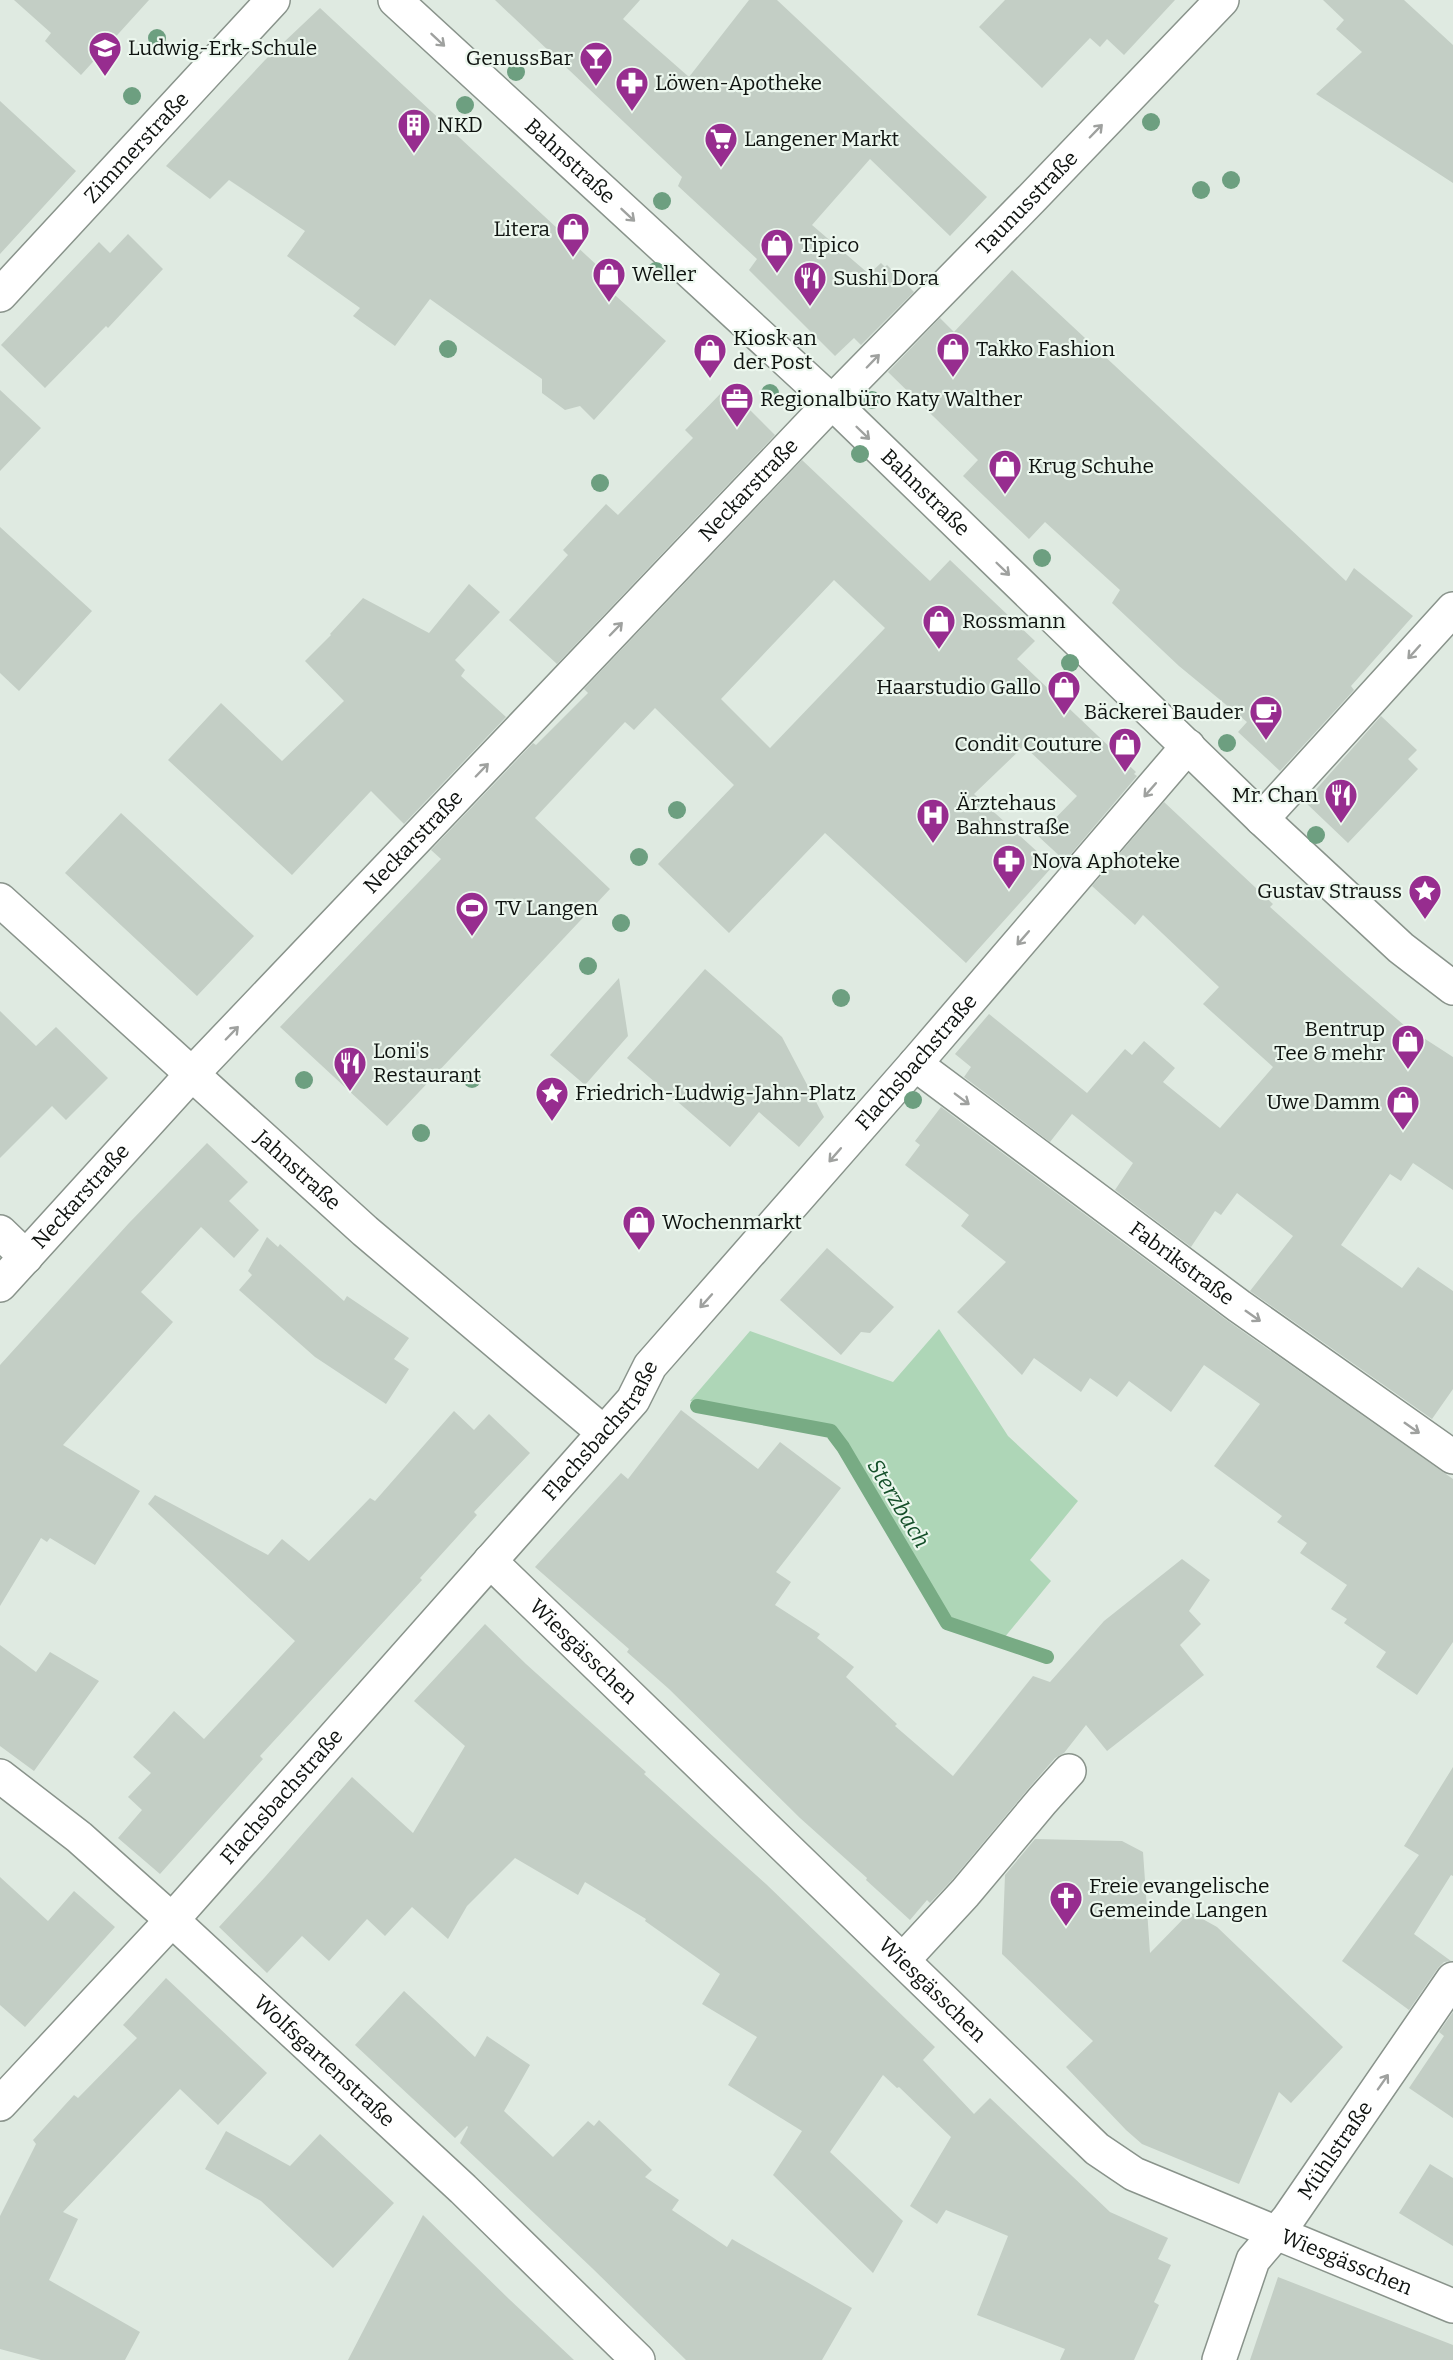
<svg xmlns="http://www.w3.org/2000/svg" width="1453" height="2360" viewBox="0 0 1453 2360" font-family="Bitter,serif">
  <style>
    .green { fill: #aed6b7 }
    .lines { fill: none; stroke-linecap: round; stroke-linejoin: round }
    .stream { stroke: #78ab84; stroke-width: 14 }
    .building { fill: #c3cec5; fill-rule: evenodd }
    .minor-casing { stroke: #89938b; stroke-width: 36 }
    .minor { stroke: #fff; stroke-width: 33 }
    .tree { fill: #6d9f80 }
    .oneway { stroke: #9fa19f }
    .labels { text-anchor: middle; stroke-width: 4.5; stroke-linejoin: round; paint-order: stroke }
    .poi-label { font-size: 21px; fill: #0f1310; stroke: #ecf7ee; text-anchor: start }
    .street-label { font-size: 21px; fill: #0f1310; stroke: #ecf7ee }
    .water-label { font-size: 22px; font-style: italic; fill: #144f29; stroke: #ecf7ee }
  </style>
  <rect width="100%" height="100%" fill="#dfeae1"/>
  <path class="green" d="M939 1329 1008 1436 1078 1501 1030 1560 1051 1581 1004 1638 951 1620 836 1428 690 1401 750 1331 893 1382Z"/>
  <g class="lines">
    <path class="stream" d="M697 1406 831 1431 843 1447 947 1623 1047 1657"/>
  </g>
  <path class="building" d="M14 0H149L81 75 45 41 51 33Z
    M495 0H640L623 19 689 77 749 0H777L987 197 950 236 870 159 812 225 869 274 881 263 885 267 887 265 914 292 861 345 854 338 835 356 749 270 757 259 678 186 682 177Z
    M1005 0H1175L1124 55 1107 39 1100 47 1090 38 1042 88 979 27Z
    M1323 0H1404L1453 45V183L1316 94 1362 52 1336 29 1344 20Z
    M320 8 601 269 597 279 666 341 594 420 580 406 565 410 542 393V379L430 299 395 346 353 316 360 308 287 256 305 231 229 180 210 199 166 166 265 60Z
    M0 101 76 171 0 254Z
    M128 234 163 269 108 328 106 326 45 388 1 345 99 242 110 253Z
    M1012 270 1346 581 1354 568 1413 616 1351 686 1354 690 1280 771 1238 732 1247 722 1179 666 1112 603 1120 590 1045 522 1029 539 963 476 978 460 888 372 940 318 954 332Z
    M727 387 775 435 557 664 509 620 568 555 563 550 606 504 618 515 693 438 685 430Z
    M0 390 41 428 0 471Z
    M802 460 930 581 950 560 1035 641 1017 659 1136 772 1134 774 1137 776 1065 861 1038 836 1077 796 1024 746 974 794 1053 866 966 963 825 833 729 933 658 864 734 785 655 708 634 730 625 722 535 818 610 889 387 1126 280 1027 441 859 431 850 533 743 536 745 588 693 584 689ZM834 580 885 628 770 748 721 699Z
    M0 527 92 611 19 691 0 673Z
    M469 584 500 612 455 660 465 670 461 676 506 717 404 824 371 791 292 875 168 760 221 703 282 761 344 701 305 661 331 635 330 634 363 598 429 633Z
    M1381 716 1417 750 1408 759 1418 769 1348 843 1305 802Z
    M1164 802 1273 904 1270 907 1347 976 1405 1026 1453 1057V1190L1413 1163 1401 1181 1390 1174 1341 1245 1402 1288 1418 1267 1453 1291V1389L1432 1419 1250 1291 1293 1236 1237 1193 1221 1215 1215 1211 1191 1247 1115 1190 1133 1163 1072 1114 1050 1142 964 1077 971 1067 955 1054 989 1014 1087 1093 1125 1049 1132 1055 1144 1041 1175 1068 1163 1082 1220 1128 1273 1067 1203 1004 1219 987 1143 915 1135 925 1092 886Z
    M121 813 254 936 197 996 65 873Z
    M705 969 782 1037 824 1117 799 1147 759 1112 730 1147 627 1058Z
    M619 978 628 1036 585 1085 550 1055Z
    M0 1011 36 1046 56 1027 108 1078 66 1120 52 1106 0 1158Z
    M941 1107 1228 1321 1453 1479V1642L1417 1695 1376 1667 1386 1652 1344 1623 1347 1619 1331 1609 1347 1585 1300 1553 1307 1543 1277 1522 1282 1516 1214 1466 1260 1404 1204 1365 1171 1412 1129 1381 1117 1397 1090 1378 1081 1392 1034 1358 1022 1375 957 1312 1006 1262 961 1226 969 1215 905 1165 920 1145 915 1141Z
    M207 1143 248 1182 229 1201 259 1230 234 1258 201 1227 141 1292 173 1322 63 1445 140 1491 95 1565 50 1538 47 1542 41 1538 0 1606V1365L129 1223Z
    M267 1237 278 1247 280 1244 344 1301 347 1296 409 1338 394 1359 409 1369 386 1404 315 1357 239 1290 252 1275 248 1271Z
    M827 1248 894 1307 870 1333 861 1332 841 1355 780 1300Z
    M681 1410 758 1469 780 1442 841 1488 776 1572 791 1582 775 1605 820 1634 817 1638 854 1667 846 1677 897 1724 895 1726 953 1776 1033 1676 1050 1682 1104 1621 1182 1559 1210 1580 1189 1611 1201 1624 1180 1645 1204 1675 1107 1751 1086 1725 1064 1753 1055 1758 1028 1789 951 1881 930 1903 927 1900 910 1920 866 1880 867 1878 800 1818 669 1689 627 1652 629 1649 535 1567 621 1473 628 1479Z
    M454 1411 474 1430 489 1414 530 1453 474 1512 477 1515 420 1578 422 1580 260 1756 263 1759 160 1874 118 1838 142 1810 128 1797 151 1773 133 1757 174 1711 204 1739 295 1641 148 1504 155 1495 268 1555 282 1539 309 1561 370 1498 375 1501Z
    M485 1624 526 1664 646 1772 644 1774 766 1884 935 2047 923 2060 974 2114 990 2098 1110 2212 1168 2238 1158 2259 1171 2265 1154 2302 1159 2305 1134 2360H1060L1065 2349 977 2315 1008 2236 946 2210 937 2224 910 2206 951 2137 899 2087 897 2088 883 2075 830 2152 903 2221 873 2273 773 2175 802 2131 728 2085 757 2037 702 2004 720 1974 645 1921 646 1919 585 1882 578 1895 515 1858 467 1906 448 1939 412 1907 385 1936 367 1919 329 1961 302 1936 267 1973 219 1927 265 1877 352 1777 413 1833 465 1746 414 1701Z
    M0 1645 36 1672 50 1652 99 1681 34 1771 0 1746Z
    M1453 1767V1876L1451 1875 1414 1934 1451 1961 1444 1962 1438 1968 1409 2010 1342 1961 1419 1855 1404 1846Z
    M1035 1839 1122 1841 1143 1852 1150 1953 1190 1912 1217 1927 1343 2047 1291 2103 1279 2092 1239 2184 1142 2144 1126 2130 1066 2067 1093 2041 1002 1954 1005 1875Z
    M0 1877 48 1921 74 1891 115 1927 25 2027 0 2005Z
    M166 1978 267 2073 218 2125 180 2089 63 2212 78 2219 49 2280 140 2332 125 2360H41L0 2349V2216L36 2144 33 2140 74 2095 78 2098 137 2038 123 2025Z
    M404 1991 475 2057 487 2036 530 2065 504 2111 553 2157 588 2121 594 2126 599 2120 652 2170 645 2177 679 2200 672 2210 727 2247 732 2239 852 2308 822 2360H686L592 2268 460 2143 468 2127 467 2126 455 2138 355 2045Z
    M1453 2012V2118L1409 2088 1444 2036 1439 2032Z
    M226 2131 290 2166 320 2134 394 2203 333 2268 261 2201 205 2169Z
    M1430 2164 1453 2178V2246L1399 2213Z
    M423 2215 509 2299 574 2360H348Z
    M1278 2277 1453 2345V2360H1250Z"/>
  <g class="lines">
    <defs>
      <g id="minor">
        <path id="s1" d="M395 0 832 402 1262 819 1401 948 1453 988"/>
        <path id="s2" d="M0 295 273 0"/>
        <path d="M1262 819 1453 609"/>
        <path id="s3" d="M0 900 365 1231 603 1432"/>
        <path id="s4" d="M915 1064 1239 1306 1453 1457"/>
        <path d="M0 1232 26 1257"/>
        <path id="s5" d="M0 1285 191 1075 832 402 1032 198 1222 0"/>
        <path id="s6" d="M490 1561 1097 2149 1134 2174 1453 2306"/>
        <path id="s7" d="M0 1776 79 1837 172 1920 463 2189 638 2360"/>
        <path d="M903 1960 965 1893 1042 1801 1069 1771"/>
        <path id="s8" d="M0 2104 172 1920 633 1400 650 1366 915 1064 1188 746"/>
        <path id="s9" d="M1219 2360 1253 2260 1288 2219 1453 1979"/>
      </g>
    </defs>
    <use href="#minor" class="minor-casing"/>
    <use href="#minor" class="minor"/>
  </g>
  <g class="tree">
    <circle cx="157" cy="38" r="9"/>
    <circle cx="516" cy="72" r="9"/>
    <circle cx="132" cy="96" r="9"/>
    <circle cx="465" cy="105" r="9"/>
    <circle cx="1151" cy="122" r="9"/>
    <circle cx="1231" cy="180" r="9"/>
    <circle cx="1201" cy="190" r="9"/>
    <circle cx="662" cy="201" r="9"/>
    <circle cx="656" cy="271" r="9"/>
    <circle cx="448" cy="349" r="9"/>
    <circle cx="770" cy="393" r="9"/>
    <circle cx="872" cy="400" r="9"/>
    <circle cx="860" cy="454" r="9"/>
    <circle cx="600" cy="483" r="9"/>
    <circle cx="1042" cy="558" r="9"/>
    <circle cx="1070" cy="663" r="9"/>
    <circle cx="1227" cy="743" r="9"/>
    <circle cx="677" cy="810" r="9"/>
    <circle cx="1316" cy="835" r="9"/>
    <circle cx="639" cy="857" r="9"/>
    <circle cx="621" cy="923" r="9"/>
    <circle cx="588" cy="966" r="9"/>
    <circle cx="841" cy="998" r="9"/>
    <circle cx="472" cy="1079" r="9"/>
    <circle cx="304" cy="1080" r="9"/>
    <circle cx="913" cy="1100" r="9"/>
    <circle cx="421" cy="1133" r="9"/>
  </g>
  <defs><path id="oneway-shaft" d="M-6 0H5M1.5-3L5.5 0L1.5 3" fill="none" stroke-width="1.6" stroke-linecap="round" stroke-linejoin="round" transform="scale(1.5)"/></defs>
  <g class="oneway">
    <use href="#oneway-shaft" transform="translate(438 40) rotate(43)"/>
    <use href="#oneway-shaft" transform="translate(1096 131) rotate(-46)"/>
    <use href="#oneway-shaft" transform="translate(628 215) rotate(43)"/>
    <use href="#oneway-shaft" transform="translate(873 361) rotate(-46)"/>
    <use href="#oneway-shaft" transform="translate(863 433) rotate(44)"/>
    <use href="#oneway-shaft" transform="translate(1003 569) rotate(44)"/>
    <use href="#oneway-shaft" transform="translate(616 629) rotate(-46)"/>
    <use href="#oneway-shaft" transform="translate(1414 652) rotate(132)"/>
    <use href="#oneway-shaft" transform="translate(482 770) rotate(-46)"/>
    <use href="#oneway-shaft" transform="translate(1150 790) rotate(131)"/>
    <use href="#oneway-shaft" transform="translate(1023 938) rotate(131)"/>
    <use href="#oneway-shaft" transform="translate(232 1033) rotate(-46)"/>
    <use href="#oneway-shaft" transform="translate(962 1099) rotate(37)"/>
    <use href="#oneway-shaft" transform="translate(835 1155) rotate(131)"/>
    <use href="#oneway-shaft" transform="translate(706 1301) rotate(132)"/>
    <use href="#oneway-shaft" transform="translate(1253 1316) rotate(35)"/>
    <use href="#oneway-shaft" transform="translate(1412 1428) rotate(35)"/>
    <use href="#oneway-shaft" transform="translate(1383 2082) rotate(-55)"/>
  </g>
  <defs>
    <symbol id="school-pin" viewBox="-11 -11 22 30"><path d="M0 17L-7.5 6A9.5 9.5 0 1 1 7.5 6Z" fill="#972d8f" stroke="#ecf7ee"/><path d="M0-5L7-2L0 1L-7-2ZM-4 1L0 2.5L4 1V4Q0 6-4 4Z" fill="#fff"/></symbol>
    <symbol id="bar-pin" viewBox="-11 -11 22 30"><path d="M0 17L-7.5 6A9.5 9.5 0 1 1 7.5 6Z" fill="#972d8f" stroke="#ecf7ee"/><path d="M-6-5H6L.8 .8V4.5H3.5V6h-7V4.5H-.8V.8Z" fill="#fff"/></symbol>
    <symbol id="pharmacy-pin" viewBox="-11 -11 22 30"><path d="M0 17L-7.5 6A9.5 9.5 0 1 1 7.5 6Z" fill="#972d8f" stroke="#ecf7ee"/><path d="M-2-6h4v4h4v4h-4v4h-4v-4h-4v-4h4Z" fill="#fff"/></symbol>
    <symbol id="building-pin" viewBox="-11 -11 22 30"><path d="M0 17L-7.5 6A9.5 9.5 0 1 1 7.5 6Z" fill="#972d8f" stroke="#ecf7ee"/><path d="M-4-6H4V6H1V3H-1V6H-4ZM-2.5-4.3h1.7v1.8h-1.7ZM.8-4.3h1.7v1.8H.8ZM-2.5-1h1.7V.8h-1.7ZM.8-1h1.7V.8H.8Z" fill="#fff"/></symbol>
    <symbol id="supermarket-pin" viewBox="-11 -11 22 30"><path d="M0 17L-7.5 6A9.5 9.5 0 1 1 7.5 6Z" fill="#972d8f" stroke="#ecf7ee"/><path d="M-6-5.5h2.5l.6 2H6L4.5 2H-2.5L-4.4-4H-6ZM-1.5 3.2a1.3 1.3 0 1 0 .1 0ZM3 3.2a1.3 1.3 0 1 0 .1 0Z" fill="#fff"/></symbol>
    <symbol id="shop-pin" viewBox="-11 -11 22 30"><path d="M0 17L-7.5 6A9.5 9.5 0 1 1 7.5 6Z" fill="#972d8f" stroke="#ecf7ee"/><path d="M-5-2.5h2.3a2.7 3.5 0 0 1 5.4 0H5L5.5 6h-11ZM-1.5-2.5h3a1.5 2.3 0 0 0-3 0Z" fill="#fff"/></symbol>
    <symbol id="restaurant-pin" viewBox="-11 -11 22 30"><path d="M0 17L-7.5 6A9.5 9.5 0 1 1 7.5 6Z" fill="#972d8f" stroke="#ecf7ee"/><path d="M-5-6h1v4h1v-4h1v4h1v-4h1v5L-1.5 .5V6h-2V.5L-5-1ZM5-6V6H3V1.5H1.5Q1.5-4 5-6Z" fill="#fff"/></symbol>
    <symbol id="office-pin" viewBox="-11 -11 22 30"><path d="M0 17L-7.5 6A9.5 9.5 0 1 1 7.5 6Z" fill="#972d8f" stroke="#ecf7ee"/><path d="M-6-3h4V-5.5h4V-3h4V5H-6ZM-1-4.5V-3h2v-1.5ZM-6 0V1H6V0Z" fill="#fff"/></symbol>
    <symbol id="cafe-pin" viewBox="-11 -11 22 30"><path d="M0 17L-7.5 6A9.5 9.5 0 1 1 7.5 6Z" fill="#972d8f" stroke="#ecf7ee"/><path d="M-5.5-4.5H6V0H3Q3 3.5 0 3.5H-2.5Q-5.5 3.5-5.5 0ZM3-3.2v2h1.7v-2ZM-6 4.5H4V6H-6Z" fill="#fff"/></symbol>
    <symbol id="hospital-pin" viewBox="-11 -11 22 30"><path d="M0 17L-7.5 6A9.5 9.5 0 1 1 7.5 6Z" fill="#972d8f" stroke="#ecf7ee"/><path d="M-5-5h3v3.5h4V-5h3V5h-3V1.5h-4V5h-3Z" fill="#fff"/></symbol>
    <symbol id="sight-pin" viewBox="-11 -11 22 30"><path d="M0 17L-7.5 6A9.5 9.5 0 1 1 7.5 6Z" fill="#972d8f" stroke="#ecf7ee"/><path d="M0-6L1.8-2.2L6-1.7L2.9 1.2L3.7 5.4L0 3.3L-3.7 5.4L-2.9 1.2L-6-1.7L-1.8-2.2Z" fill="#fff"/></symbol>
    <symbol id="stadium-pin" viewBox="-11 -11 22 30"><path d="M0 17L-7.5 6A9.5 9.5 0 1 1 7.5 6Z" fill="#972d8f" stroke="#ecf7ee"/><path d="M0-5a6.5 5 0 1 0 0 10a6.5 5 0 1 0 0-10ZM-3.5-1.8h7v3.6h-7Z" fill="#fff"/></symbol>
    <symbol id="church-pin" viewBox="-11 -11 22 30"><path d="M0 17L-7.5 6A9.5 9.5 0 1 1 7.5 6Z" fill="#972d8f" stroke="#ecf7ee"/><path d="M-1.2-6h2.4v3.5h3.3v2.4h-3.3V6h-2.4V-.1h-3.3v-2.4h3.3Z" fill="#fff"/></symbol>
  </defs>
  <g fill-rule="evenodd">
    <use href="#school-pin" x="86" y="29" width="38" height="52"/>
    <use href="#bar-pin" x="577" y="39" width="38" height="52"/>
    <use href="#pharmacy-pin" x="613" y="64" width="38" height="52"/>
    <use href="#building-pin" x="395" y="106" width="38" height="52"/>
    <use href="#supermarket-pin" x="702" y="120" width="38" height="52"/>
    <use href="#shop-pin" x="554" y="210" width="38" height="52"/>
    <use href="#shop-pin" x="758" y="226" width="38" height="52"/>
    <use href="#shop-pin" x="590" y="255" width="38" height="52"/>
    <use href="#restaurant-pin" x="791" y="259" width="38" height="52"/>
    <use href="#shop-pin" x="934" y="330" width="38" height="52"/>
    <use href="#shop-pin" x="691" y="331" width="38" height="52"/>
    <use href="#office-pin" x="718" y="380" width="38" height="52"/>
    <use href="#shop-pin" x="986" y="447" width="38" height="52"/>
    <use href="#shop-pin" x="920" y="602" width="38" height="52"/>
    <use href="#shop-pin" x="1045" y="668" width="38" height="52"/>
    <use href="#cafe-pin" x="1247" y="693" width="38" height="52"/>
    <use href="#shop-pin" x="1106" y="725" width="38" height="52"/>
    <use href="#restaurant-pin" x="1322" y="776" width="38" height="52"/>
    <use href="#hospital-pin" x="914" y="796" width="38" height="52"/>
    <use href="#pharmacy-pin" x="990" y="842" width="38" height="52"/>
    <use href="#sight-pin" x="1406" y="872" width="38" height="52"/>
    <use href="#stadium-pin" x="453" y="889" width="38" height="52"/>
    <use href="#shop-pin" x="1389" y="1022" width="38" height="52"/>
    <use href="#restaurant-pin" x="331" y="1044" width="38" height="52"/>
    <use href="#sight-pin" x="533" y="1074" width="38" height="52"/>
    <use href="#shop-pin" x="1384" y="1083" width="38" height="52"/>
    <use href="#shop-pin" x="620" y="1203" width="38" height="52"/>
    <use href="#church-pin" x="1047" y="1879" width="38" height="52"/>
  </g>
  <g class="labels">
    <g class="poi-label">
      <text x="128" y="55">Ludwig-Erk-Schule</text>
      <text x="573" y="65" text-anchor="end">GenussBar</text>
      <text x="655" y="90">Löwen-Apotheke</text>
      <text x="437" y="132">NKD</text>
      <text x="744" y="146">Langener Markt</text>
      <text x="550" y="236" text-anchor="end">Litera</text>
      <text x="800" y="252">Tipico</text>
      <text x="632" y="281">Weller</text>
      <text x="833" y="285">Sushi Dora</text>
      <text x="733" y="345">Kiosk an<tspan x="733" dy="24">der Post</tspan></text>
      <text x="976" y="356">Takko Fashion</text>
      <text x="760" y="406">Regionalbüro Katy Walther</text>
      <text x="1028" y="473">Krug Schuhe</text>
      <text x="962" y="628">Rossmann</text>
      <text x="1041" y="694" text-anchor="end">Haarstudio Gallo</text>
      <text x="1243" y="719" text-anchor="end">Bäckerei Bauder</text>
      <text x="1102" y="751" text-anchor="end">Condit Couture</text>
      <text x="1318" y="802" text-anchor="end">Mr. Chan</text>
      <text x="956" y="810">Ärztehaus<tspan x="956" dy="24">Bahnstraße</tspan></text>
      <text x="1032" y="868">Nova Aphoteke</text>
      <text x="1402" y="898" text-anchor="end">Gustav Strauss</text>
      <text x="495" y="915">TV Langen</text>
      <text x="1385" y="1036" text-anchor="end">Bentrup<tspan x="1385" dy="24">Tee &amp; mehr</tspan></text>
      <text x="373" y="1058">Loni's<tspan x="373" dy="24">Restaurant</tspan></text>
      <text x="575" y="1100">Friedrich-Ludwig-Jahn-Platz</text>
      <text x="1380" y="1109" text-anchor="end">Uwe Damm</text>
      <text x="662" y="1229">Wochenmarkt</text>
      <text x="1089" y="1893">Freie evangelische<tspan x="1089" dy="24">Gemeinde Langen</tspan></text>
    </g>
    <g class="street-label">
      <text dy="7" stroke="none"><textPath href="#s2" startOffset="201">Zimmerstraße</textPath></text>
      <text dy="7" stroke="none"><textPath href="#s1" startOffset="238">Bahnstraße</textPath></text>
      <text dy="7" stroke="none"><textPath href="#s5" startOffset="1492">Taunusstraße</textPath></text>
      <text dy="7" stroke="none"><textPath href="#s5" startOffset="1092">Neckarstraße</textPath></text>
      <text dy="7" stroke="none"><textPath href="#s1" startOffset="724">Bahnstraße</textPath></text>
      <text dy="7" stroke="none"><textPath href="#s5" startOffset="606">Neckarstraße</textPath></text>
      <text dy="7" stroke="none"><textPath href="#s8" startOffset="1389">Flachsbachstraße</textPath></text>
      <text dy="7" stroke="none"><textPath href="#s3" startOffset="402">Jahnstraße</textPath></text>
      <text dy="7" stroke="none"><textPath href="#s5" startOffset="120">Neckarstraße</textPath></text>
      <text dy="7" stroke="none"><textPath href="#s4" startOffset="333">Fabrikstraße</textPath></text>
      <text dy="7" stroke="none"><textPath href="#s8" startOffset="903">Flachsbachstraße</textPath></text>
      <text dy="7" stroke="none"><textPath href="#s6" startOffset="130">Wiesgässchen</textPath></text>
      <text dy="7" stroke="none"><textPath href="#s8" startOffset="417">Flachsbachstraße</textPath></text>
      <text dy="7" stroke="none"><textPath href="#s6" startOffset="616">Wiesgässchen</textPath></text>
      <text dy="7" stroke="none"><textPath href="#s7" startOffset="432">Wolfsgartenstraße</textPath></text>
      <text dy="7" stroke="none"><textPath href="#s9" startOffset="243">Mühlstraße</textPath></text>
      <text dy="7" stroke="none"><textPath href="#s6" startOffset="1120">Wiesgässchen</textPath></text>
    </g>
    <g class="water-label">
      <text transform="translate(899 1503) rotate(59)" y="8">Sterzbach</text>
    </g>
  </g>
</svg>
